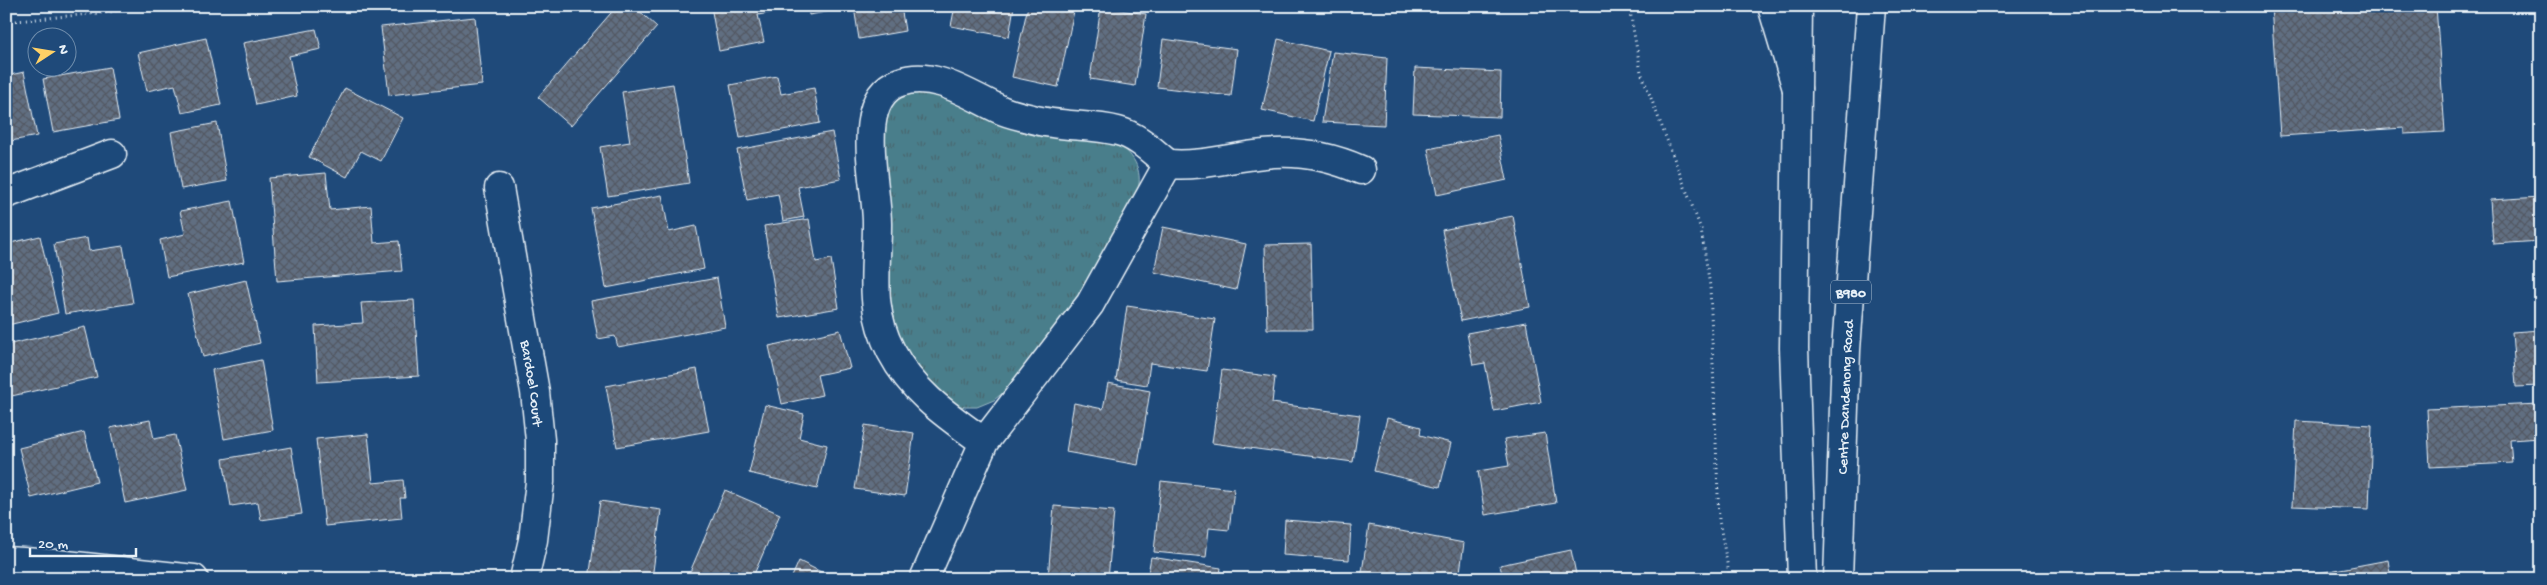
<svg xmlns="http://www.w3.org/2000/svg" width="2547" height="585" viewBox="0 0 2547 585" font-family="'Gochi Hand',sans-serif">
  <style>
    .park { fill: url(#park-tufts); stroke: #99b8c2 }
    .building { fill: url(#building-cross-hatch); stroke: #e8f1f8 }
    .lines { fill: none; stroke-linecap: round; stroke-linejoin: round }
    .minor-casing { stroke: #e8f1f8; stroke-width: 31 }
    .major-casing { stroke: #e8f1f8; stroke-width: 31 }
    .highway-casing { stroke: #e8f1f8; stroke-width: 31 }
    .path { stroke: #e8f1f8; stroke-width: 3; stroke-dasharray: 1 4; stroke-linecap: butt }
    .minor { stroke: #1f4a7a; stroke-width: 28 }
    .major { stroke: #1f4a7a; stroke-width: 28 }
    .highway { stroke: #1f4a7a; stroke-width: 28 }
    .labels { text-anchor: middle; stroke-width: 4.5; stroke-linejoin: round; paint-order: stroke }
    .shield { fill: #1f4a7a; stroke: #acbfd2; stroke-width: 1 }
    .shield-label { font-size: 14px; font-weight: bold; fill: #e8f1f8 }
    .street-label { font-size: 15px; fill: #e8f1f8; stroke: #1f4a7a }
  </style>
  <defs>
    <pattern id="park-tufts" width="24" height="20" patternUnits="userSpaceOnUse" patternTransform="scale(1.25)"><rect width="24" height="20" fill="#4a7e8b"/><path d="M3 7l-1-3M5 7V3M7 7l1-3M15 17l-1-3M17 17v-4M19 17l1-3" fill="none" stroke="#48666e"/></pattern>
    <pattern id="building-cross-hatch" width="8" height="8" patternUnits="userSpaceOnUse" patternTransform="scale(1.25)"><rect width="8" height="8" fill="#616e81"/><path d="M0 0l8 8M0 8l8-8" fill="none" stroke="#525963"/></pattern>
  </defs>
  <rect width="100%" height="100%" fill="#1f4a7a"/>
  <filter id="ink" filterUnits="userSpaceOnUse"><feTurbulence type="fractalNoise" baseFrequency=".02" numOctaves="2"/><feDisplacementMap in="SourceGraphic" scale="10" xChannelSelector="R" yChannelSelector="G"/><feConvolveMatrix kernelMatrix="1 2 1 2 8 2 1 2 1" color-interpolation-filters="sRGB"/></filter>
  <g filter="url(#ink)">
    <path class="park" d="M921 90 1120 145C1139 160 1143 176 1136 199L1083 295 1022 377 994 400 977 407H965L947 403 914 370 886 307 881 156 884 115 894 101Z"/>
    <path class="building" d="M617 6H634L657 27 571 126 538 97Z
      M711 6H784L785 10 758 15 764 42 719 51Z
      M808 6H901L905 31 859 39 854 7 809 15Z
      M955 6H1014L1009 37 951 26Z
      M1028 6H1075L1058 87 1012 77Z
      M2271 6H2436L2445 132 2404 134V128L2280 136Z
      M1101 7 1146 14 1135 86 1090 79Z
      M475 17 482 85 389 95 381 27Z
      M316 29 321 49 289 56 297 96 256 105 243 43Z
      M206 38 221 105 182 113 175 85 147 91 138 53Z
      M1163 39 1237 49 1231 96 1157 87Z
      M1278 39 1329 51 1313 121 1262 110Z
      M1333 52 1387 58 1384 125 1322 122Z
      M110 67 119 120 53 132 43 79Z
      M1415 68 1501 72 1500 117 1413 114Z
      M24 72 37 136 6 142V76Z
      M777 76 781 94 814 88 820 123 740 138 730 85Z
      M673 84 689 183 608 196 600 147 630 142 622 92Z
      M345 88 403 118 381 161 361 151 347 177 309 157Z
      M217 123 227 181 181 189 171 132Z
      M832 132 841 179 798 187 804 217 783 221 778 194 747 200 737 150Z
      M1498 135 1507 180 1437 195 1428 149Z
      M326 173 330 210 371 206 374 243 399 241 402 271 277 281 269 178Z
      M662 195 669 232 696 226 704 269 606 288 591 208Z
      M2541 197V241L2493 244 2490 200Z
      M232 201 244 262 167 277 160 240 185 234 180 211Z
      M1513 216 1530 307 1461 321 1442 230Z
      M809 219 816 262 831 259 839 308 779 318 764 226Z
      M1163 227 1246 244 1236 290 1154 272Z
      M40 236 58 313 8 325 6 316V244Z
      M87 238 89 251 123 246 133 303 65 314 54 244Z
      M1311 244 1313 329H1267L1265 245Z
      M717 278 725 327 618 347 615 336 598 339 591 301Z
      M246 280 260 343 203 357 188 294Z
      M414 300 419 376 318 382 315 326 363 323 361 303Z
      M1127 306 1215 319 1207 371 1150 363 1147 385 1116 380Z
      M1526 322 1541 402 1494 411 1485 363 1473 365 1467 333Z
      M85 327 97 377 7 397 6 345Z
      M840 330 850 368 817 375 822 395 782 404 769 346Z
      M2541 330V386L2516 387 2512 332Z
      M261 360 273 430 224 439 212 370Z
      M697 369 709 431 617 447 606 386Z
      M1222 370 1275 377 1272 403 1360 415 1353 462 1212 443Z
      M1108 383 1150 391 1138 465 1066 452 1074 403 1103 409Z
      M2540 404 2541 438 2510 440 2512 463 2430 467 2427 409Z
      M765 405 804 414 799 438 827 445 817 489 749 473Z
      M1387 418 1421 427 1420 435 1451 443 1440 487 1374 471Z
      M150 420 154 439 175 435 187 490 125 503 110 428Z
      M2296 421 2372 425 2369 509 2292 506Z
      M865 425 914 433 905 496 855 489Z
      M84 432 97 482 31 498 19 448Z
      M1545 433 1556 503 1485 515 1478 471 1509 466 1504 439Z
      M368 434 373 483 403 480 405 498H400L402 518 325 526 316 439Z
      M291 447 302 514 261 520 258 502 231 506 223 459Z
      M1161 481 1234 489 1229 530 1209 528 1206 557 1154 552Z
      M725 490 780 514 752 579H687Z
      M600 501 661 510 652 579H589Z
      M1054 506 1114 511 1108 579H997V574L1048 578Z
      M1285 520 1351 525 1349 560 1283 555Z
      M1369 525 1464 543 1459 579H1361Z
      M1571 550 1577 579H1503L1500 565Z
      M1151 557 1221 568 1219 579H1147Z
      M2388 560 2391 579H2320L2319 573Z
      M799 561 835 579H791Z"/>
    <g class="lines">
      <defs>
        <g id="minor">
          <path d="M1168 164C1201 167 1231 157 1264 154 1297 150 1331 157 1361 170"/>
          <path id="s1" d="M499 188 535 392 540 440V482L533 540 524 579"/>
          <path d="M6 194 112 154"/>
          <path d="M6 561 57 564 194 579"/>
          <path d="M924 579 984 442 1090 304 1168 164C1153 152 1138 136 1118 131 1090 124 1060 127 1032 119 1021 116 1009 114 999 109 969 95 934 70 900 82 851 98 878 187 877 225 877 270 868 307 891 351 913 393 946 415 984 442"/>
        </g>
        <g id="major">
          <path d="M1798 6 1794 348 1802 579"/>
          <path id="s2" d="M1838 579 1846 350 1871 6"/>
        </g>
        <path id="highway" d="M1772 6 1797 89"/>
      </defs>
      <use href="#minor" class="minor-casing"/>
      <use href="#major" class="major-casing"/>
      <use href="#highway" class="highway-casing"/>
      <path class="path" d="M1629 6 1641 72 1701 229 1710 286 1719 520 1730 579
        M6 22 109 12 141 6"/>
      <use href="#minor" class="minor"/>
      <use href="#major" class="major"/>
      <use href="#highway" class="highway"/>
    </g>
  </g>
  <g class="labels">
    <rect class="shield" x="1831" y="280.5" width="40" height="23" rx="4"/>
    <g class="shield-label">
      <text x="1851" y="297">B980</text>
    </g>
    <g class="street-label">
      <text dy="5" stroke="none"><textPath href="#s1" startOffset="198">Bardoel Court</textPath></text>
      <text dy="5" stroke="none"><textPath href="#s2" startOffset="182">Centre Dandenong Road</textPath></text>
    </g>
  </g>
  <rect width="2547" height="585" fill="none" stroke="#1f4a7a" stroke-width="25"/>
  <rect x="12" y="12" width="2522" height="560" fill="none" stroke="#e8f1f8" stroke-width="2" filter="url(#ink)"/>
  <g transform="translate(52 52) rotate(78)"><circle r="24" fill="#1f4a7a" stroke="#6f8dac"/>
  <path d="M0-4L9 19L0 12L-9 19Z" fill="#ffd166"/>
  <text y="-8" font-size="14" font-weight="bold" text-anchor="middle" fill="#e8f1f8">N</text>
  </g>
  <path d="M30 548v8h106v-8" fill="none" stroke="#e8f1f8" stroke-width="2.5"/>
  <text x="38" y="548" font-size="15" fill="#e8f1f8" stroke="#1f4a7a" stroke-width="4" paint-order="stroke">20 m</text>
</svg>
